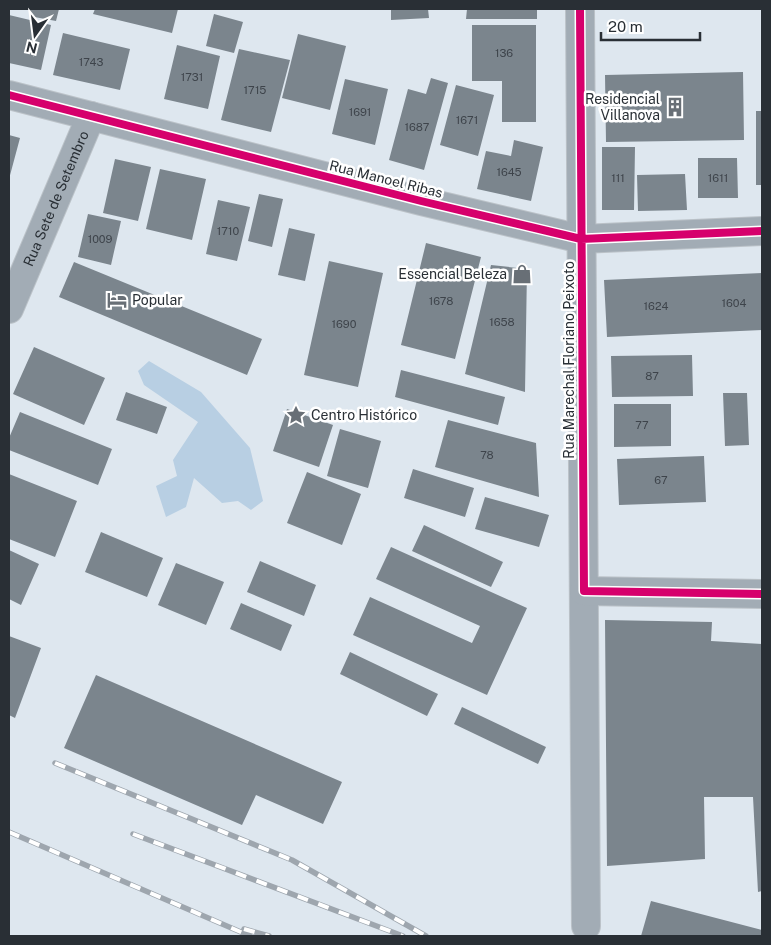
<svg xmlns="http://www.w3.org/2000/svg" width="771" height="945" viewBox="0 0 771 945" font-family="'Public Sans',sans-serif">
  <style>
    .forest { fill: #b8cfe3 }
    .building { fill: #7b858d }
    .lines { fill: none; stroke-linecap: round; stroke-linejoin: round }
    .minor-casing { stroke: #bbc2c8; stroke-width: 30 }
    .minor { stroke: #a2acb5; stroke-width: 28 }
    .rail-casing { stroke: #9ea6ae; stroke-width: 5.5 }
    .rail { stroke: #fff; stroke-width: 4; stroke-dasharray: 11; stroke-linecap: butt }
    .cycleway-casing { stroke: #fff; stroke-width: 11 }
    .cycleway { stroke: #d6006c; stroke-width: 8 }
    .labels { text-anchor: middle; stroke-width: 5; stroke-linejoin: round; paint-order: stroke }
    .number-label { font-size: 11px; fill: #3e444b }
    .poi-label { font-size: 14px; fill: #292f35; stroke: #fff; text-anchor: end }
    .street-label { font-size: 14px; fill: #292f35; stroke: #fff }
  </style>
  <rect width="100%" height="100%" fill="#dee7ef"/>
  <path class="forest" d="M149 361 201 392 250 448 263 501 251 510 238 501 222 503 194 478 186 507 166 517 156 486 177 476 173 460 198 422 144 385 138 371Z"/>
  <path class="building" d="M30 9H59L56 21 29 16Z
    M95 9H178L172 33 93 14Z
    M391 9H428L429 18 391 20Z
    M467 9H537V19H466Z
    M214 14 243 22 234 53 206 46Z
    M9 15 51 25 41 70 9 63Z
    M472 25H536V122H502V81H472Z
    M63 33 130 49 120 90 53 75Z
    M298 34 346 46 330 110 282 98Z
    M177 45 220 56 208 109 164 99Z
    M239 49 290 60 271 132 221 120Z
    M743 72 744 140 606 142 605 75Z
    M431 78 448 83 424 170 389 160 408 89 426 94Z
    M345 79 388 89 375 145 332 134Z
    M456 85 494 95 478 156 440 145Z
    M756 111H762V185H756Z
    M9 135 20 138 9 179Z
    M514 140 543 147 531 201 477 189 486 151 511 156Z
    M602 147H635L634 210H602Z
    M698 158H737L738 198H698Z
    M115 159 151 167 138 221 103 213Z
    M160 169 206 179 192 240 146 229Z
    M685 174 687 210 638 211 637 175Z
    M259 194 283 199 272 247 248 241Z
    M218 200 250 207 237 261 206 254Z
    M88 214 121 221 111 265 78 257Z
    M289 228 315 234 305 281 278 275Z
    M426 243 481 257 455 359 401 345Z
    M329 261 383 273 358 387 304 375Z
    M74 262 262 339 247 375 59 297Z
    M491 265 527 269 525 392 465 374Z
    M762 273V330L607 337 604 280Z
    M34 347 105 378 84 425 13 394Z
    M692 355 693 396 612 397 611 356Z
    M401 370 505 397 498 425 395 397Z
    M126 392 167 407 157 434 116 420Z
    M723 393H747L749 445 725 446Z
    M614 404H671V446L614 447Z
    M287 409 333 425 319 467 273 451Z
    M20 412 112 449 98 485 9 450V438Z
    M448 420 536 443 539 497 435 467Z
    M340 429 381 441 368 488 327 476Z
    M704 456 706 502 619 505 617 459Z
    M413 469 474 488 465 517 404 498Z
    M307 472 361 494 342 545 287 523Z
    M9 474 77 501 55 557 9 539Z
    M485 497 549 515 539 547 475 529Z
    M424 525 503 562 491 587 412 551Z
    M101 532 163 558 147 597 85 572Z
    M391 547 527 608 487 695 353 635 370 597 472 643 480 626 376 579Z
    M9 550 39 564 21 605 9 599Z
    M260 561 316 585 304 616 247 592Z
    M176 563 224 582 206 625 158 605Z
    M241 603 292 625 281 651 230 629Z
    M605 620 712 622 711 641 762 644V891L758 892 753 797H704L705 859 607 866Z
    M9 636 41 648 15 718 9 715Z
    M350 652 438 694 427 716 340 674Z
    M96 675 342 782 323 824 256 795 242 825 64 748Z
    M462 707 546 747 538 764 454 724Z
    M651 901 762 930V936H641Z"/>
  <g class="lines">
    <defs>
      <g id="minor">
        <path d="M580 9 586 926"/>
        <path d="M9 95 421 201 581 239 762 231"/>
        <path id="s1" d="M9 309 91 116"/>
        <path d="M584 591 762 594"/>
      </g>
    </defs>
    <use href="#minor" class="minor-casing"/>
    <use href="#minor" class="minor"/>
    <defs>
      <path id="rail" d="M55 763 292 860 426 936
        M9 832 250 936
        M133 834 403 936
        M244 929 269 936"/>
    </defs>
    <use href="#rail" class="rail-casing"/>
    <use href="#rail" class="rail"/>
    <defs>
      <path id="cycleway" d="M580 9 584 591 762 594
        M9 95 421 201 581 239 762 231"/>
    </defs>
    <use href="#cycleway" class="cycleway-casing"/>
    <use href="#cycleway" class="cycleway"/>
  </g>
  <defs>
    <symbol id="building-bare" viewBox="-9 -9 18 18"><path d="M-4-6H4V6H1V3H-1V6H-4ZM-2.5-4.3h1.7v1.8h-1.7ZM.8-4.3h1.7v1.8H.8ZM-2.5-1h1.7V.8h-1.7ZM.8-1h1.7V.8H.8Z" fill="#686f76" stroke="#fff" stroke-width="2.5" paint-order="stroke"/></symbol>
    <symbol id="shop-bare" viewBox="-9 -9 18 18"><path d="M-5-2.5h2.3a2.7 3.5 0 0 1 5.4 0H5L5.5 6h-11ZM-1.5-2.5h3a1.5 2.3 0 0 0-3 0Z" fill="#686f76" stroke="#fff" stroke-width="2.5" paint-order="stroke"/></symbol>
    <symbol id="hotel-bare" viewBox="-9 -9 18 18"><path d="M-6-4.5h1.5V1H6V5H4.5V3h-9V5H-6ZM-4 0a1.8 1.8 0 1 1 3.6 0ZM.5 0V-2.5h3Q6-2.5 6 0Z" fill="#686f76" stroke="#fff" stroke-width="2.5" paint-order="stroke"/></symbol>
    <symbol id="sight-bare" viewBox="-9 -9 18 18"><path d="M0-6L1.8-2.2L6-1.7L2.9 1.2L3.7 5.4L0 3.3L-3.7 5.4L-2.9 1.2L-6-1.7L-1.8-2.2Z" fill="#686f76" stroke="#fff" stroke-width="2.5" paint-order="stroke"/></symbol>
  </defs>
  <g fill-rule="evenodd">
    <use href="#building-bare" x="661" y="93" width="28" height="28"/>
    <use href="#shop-bare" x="508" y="260" width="28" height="28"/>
    <use href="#hotel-bare" x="103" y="286" width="28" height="28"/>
    <use href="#sight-bare" x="282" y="401" width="28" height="28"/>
  </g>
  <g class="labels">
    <g class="number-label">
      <text x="504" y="57">136</text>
      <text x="91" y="66">1743</text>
      <text x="192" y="81">1731</text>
      <text x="255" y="94">1715</text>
      <text x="360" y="116">1691</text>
      <text x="467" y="124">1671</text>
      <text x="417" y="131">1687</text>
      <text x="509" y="176">1645</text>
      <text x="618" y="182">111</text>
      <text x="718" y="182">1611</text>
      <text x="228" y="235">1710</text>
      <text x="100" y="243">1009</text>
      <text x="441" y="305">1678</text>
      <text x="734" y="307">1604</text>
      <text x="656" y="310">1624</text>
      <text x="502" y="326">1658</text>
      <text x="344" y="328">1690</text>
      <text x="652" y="380">87</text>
      <text x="642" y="429">77</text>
      <text x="487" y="459">78</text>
      <text x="661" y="484">67</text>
    </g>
    <g class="poi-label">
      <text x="660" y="104">Residencial<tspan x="660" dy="16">Villanova</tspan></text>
      <text x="507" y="279">Essencial Beleza</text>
      <text x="132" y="305" text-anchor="start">Popular</text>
      <text x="311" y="420" text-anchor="start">Centro Histórico</text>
    </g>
    <g class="street-label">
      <text transform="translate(386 179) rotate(14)" y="5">Rua Manoel Ribas</text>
      <text dy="5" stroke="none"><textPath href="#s1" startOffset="120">Rua Sete de Setembro</textPath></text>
      <text transform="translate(569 360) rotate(-90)" y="5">Rua Marechal Floriano Peixoto</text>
    </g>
  </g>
  <rect width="771" height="945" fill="none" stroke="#292f35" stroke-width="20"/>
  <g transform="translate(35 35) rotate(194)" stroke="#ffffff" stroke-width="4" paint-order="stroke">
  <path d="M0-4L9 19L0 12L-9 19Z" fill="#292f35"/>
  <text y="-8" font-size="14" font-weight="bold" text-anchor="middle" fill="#292f35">N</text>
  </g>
  <path d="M601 32v8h99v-8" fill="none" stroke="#292f35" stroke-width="2.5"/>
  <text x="608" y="32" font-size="15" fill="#292f35" stroke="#ffffff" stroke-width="4" paint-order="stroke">20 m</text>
</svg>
